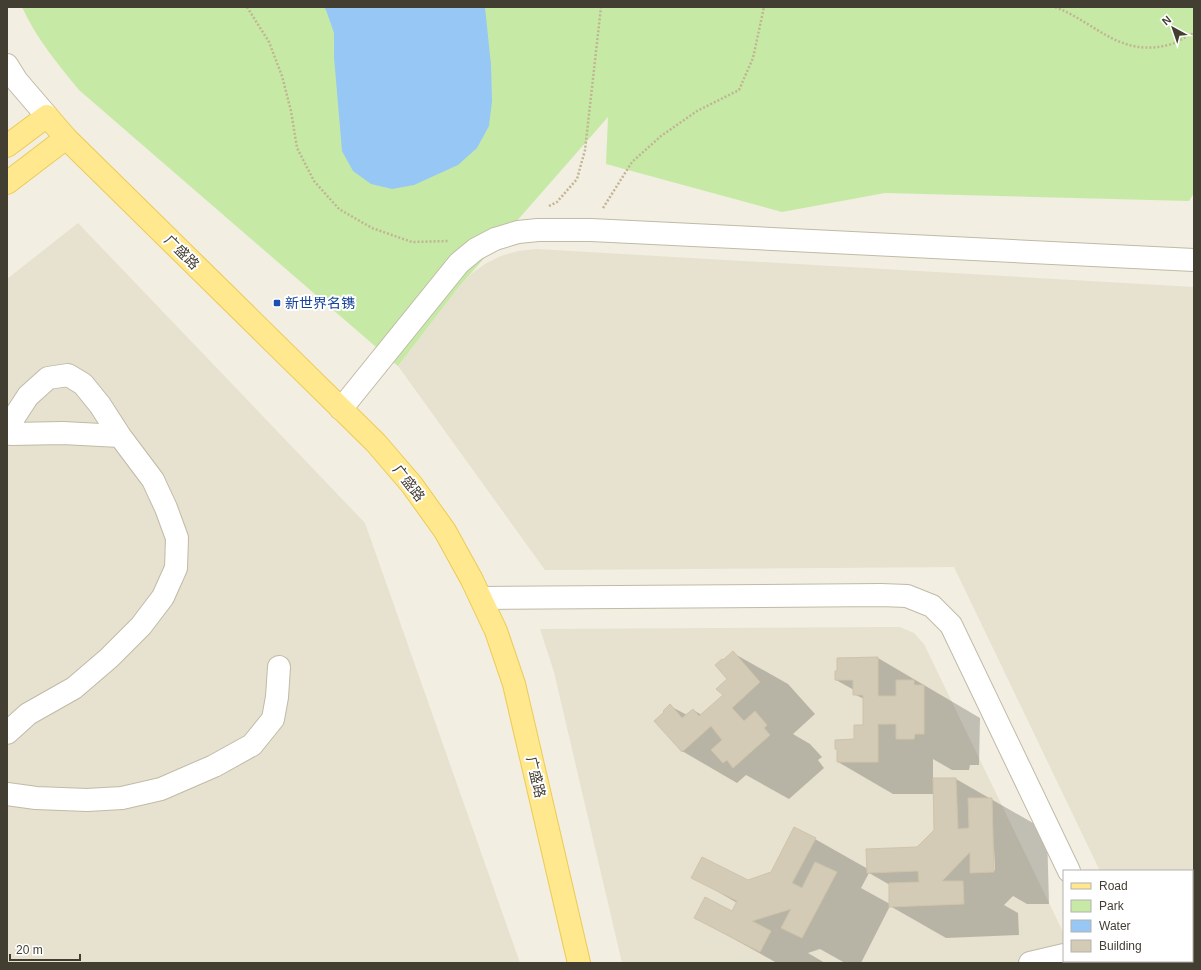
<svg xmlns="http://www.w3.org/2000/svg" width="1201" height="970" viewBox="0 0 1201 970" font-family="Helvetica,'Noto Sans SC',sans-serif">
  <style>
    .residential { fill: #e7e1cf }
    .green { fill: #c6eaa6 }
    .water { fill: #97c7f5 }
    .shadow { fill: #0003; fill-rule: evenodd }
    .building { fill: #d3cbb6; stroke: #d0c3a9 }
    .lines { fill: none; stroke-linecap: round; stroke-linejoin: round }
    .minor-casing { stroke: #c0baa6; stroke-width: 24 }
    .major-casing { stroke: #eccb55; stroke-width: 24 }
    .path { stroke: #c1b493; stroke-width: 2.5; stroke-dasharray: 2 2; stroke-linecap: butt }
    .minor { stroke: #fff; stroke-width: 22 }
    .major { stroke: #ffe88d; stroke-width: 22 }
    .transit-dot { fill: #1a4fb4; stroke: #fff; stroke-width: 1.5 }
    .labels { text-anchor: middle; stroke-width: 4; stroke-linejoin: round; paint-order: stroke }
    .street-label { font-size: 14px; fill: #433e32; stroke: #fff }
    .transit-label { font-size: 14px; fill: #164399; stroke: #fff; text-anchor: start }
  </style>
  <rect width="100%" height="100%" fill="#f2eee1"/>
  <path class="residential" d="M78 223 365 523 520 963H7V279Z
    M536 249 1194 287V894H1192V871H1100L954 567 545 570 398 366 458 288 471 274 485 264 501 256 518 251Z
    M880 627H900L914 633 924 644 1064 934V961H1076L1077 963H622L554 672 540 629Z"/>
  <path class="green" d="M22 7H1194V193L1189 201 885 193 782 212 606 164 608 117 458 288 398 366 79 90C57 63 36 38 22 7Z"/>
  <path class="water" d="M324 7H485L491 65 492 101 489 126 477 148 458 165 414 185 392 189 371 184 353 171 342 151 334 57V33L326 10Z"/>
  <path class="shadow" d="M733 653 788 684 815 714 793 734 810 744 822 757 818 760 824 768 789 799 746 775 737 783 682 751 670 706 687 715 693 710 702 715 724 696 729 679 724 661Z
    M878 658 980 718 979 765H970L969 770H952L933 759V779H956L1047 831 1049 904H1027L1013 896 1004 905 1018 913 1019 935 946 938 890 906 861 963H845L820 949 808 953 825 963H777L696 918 732 912 737 903 693 877 748 881 772 873 815 839 868 869 918 848 935 830 934 794H893L838 762V750L836 749 855 740 864 726V699L854 694V690L836 680ZM992 848H994L995 870 993 871ZM869 873 890 885V904L861 888Z"/>
  <path class="building" d="M733 651 760 682 732 708 744 721 755 711 767 725 764 728 770 735 733 768 727 760 723 763 711 750 722 740 711 726 682 752 654 721 664 712 663 711 670 704 682 718 693 709 699 716 723 695 716 689 727 679 715 665 722 659 723 660Z
    M878 657V696H896V680H914V685H924V734H915L914 739H896V724H878V762H837V749H835V740L854 739V725H863V695H853V680H835V671H837V658Z
    M933 778H956L958 829 969 828 968 798H992L994 872 970 873V852L942 881H963L964 904 889 907V883L919 882 918 871 867 873 866 849 917 847 934 830Z
    M794 827 816 838 792 883 802 888 815 862 837 872 802 938 781 928 791 909 752 921 771 931 760 952 694 918 705 897 732 911 737 901 691 878 702 857 748 880 771 872Z"/>
  <g class="lines">
    <defs>
      <path id="minor" d="M7 65 17 81 47 116
        M341 409 459 263 476 249 495 239 518 232 538 230H591L1194 260
        M481 598 881 595 907 596 932 606 951 625 1069 871
        M7 733 28 714 74 688 109 658 141 626 163 597 176 568 177 538 166 508 153 480 120 436 100 405 83 384 68 375 48 378 28 396 11 422V434L63 433 120 436
        M7 794 36 798 87 800 122 798 161 789 214 766 252 745 273 719 277 697 279 667
        M1192 930 1194 929
        M1109 961 1110 963
        M1030 963 1064 955"/>
      <path id="major" d="M7 146 47 116 66 138 376 443 412 485 445 531 472 580 496 631 514 684 579 963
        M7 183 66 138"/>
    </defs>
    <use href="#minor" class="minor-casing"/>
    <use href="#major" class="major-casing"/>
    <path class="path" d="M247 7 269 42 282 76 291 111 297 148 314 181 339 209 372 228 412 242 449 241
      M1055 7C1097 23 1120 59 1172 44 1179 41 1187 36 1194 33
      M549 206 557 202 577 179 585 150 601 7
      M603 208 632 162 661 136 697 111 739 90 753 58 764 7"/>
    <use href="#minor" class="minor"/>
    <use href="#major" class="major"/>
  </g>
  <rect class="transit-dot" x="273" y="299" width="8" height="8" rx="2"/>
  <g class="labels">
    <g class="street-label">
      <text transform="translate(182 252) rotate(45)" y="5">广盛路</text>
      <text transform="translate(409 483) rotate(52)" y="5">广盛路</text>
      <text transform="translate(536 777) rotate(77)" y="5">广盛路</text>
    </g>
    <g class="transit-label">
      <text x="285" y="308">新世界名镌</text>
    </g>
  </g>
  <rect width="1201" height="970" fill="none" stroke="#433e32" stroke-width="16"/>
  <rect x="1063" y="870" width="130" height="92" fill="#ffffff" stroke="#b4b2ad"/>
  <rect x="1071" y="883" width="20" height="6" fill="#ffe88d" stroke="#b4b2ad"/>
  <text x="1099" y="890" font-size="12" fill="#433e32">Road</text>
  <rect x="1071" y="900" width="20" height="12" fill="#c6eaa6" stroke="#b4b2ad"/>
  <text x="1099" y="910" font-size="12" fill="#433e32">Park</text>
  <rect x="1071" y="920" width="20" height="12" fill="#97c7f5" stroke="#b4b2ad"/>
  <text x="1099" y="930" font-size="12" fill="#433e32">Water</text>
  <rect x="1071" y="940" width="20" height="12" fill="#d3cbb6" stroke="#b4b2ad"/>
  <text x="1099" y="950" font-size="12" fill="#433e32">Building</text>
  <g transform="translate(1173 28) rotate(320)" stroke="#ffffff" stroke-width="3" paint-order="stroke">
  <path d="M0-3L7 15L0 10L-7 15Z" fill="#433e32"/>
  <text y="-6" font-size="11" font-weight="bold" text-anchor="middle" fill="#433e32">N</text>
  </g>
  <path d="M10 954v6h70v-6" fill="none" stroke="#433e32" stroke-width="2"/>
  <text x="16" y="954" font-size="12" fill="#433e32" stroke="#ffffff" stroke-width="3" paint-order="stroke">20 m</text>
</svg>
